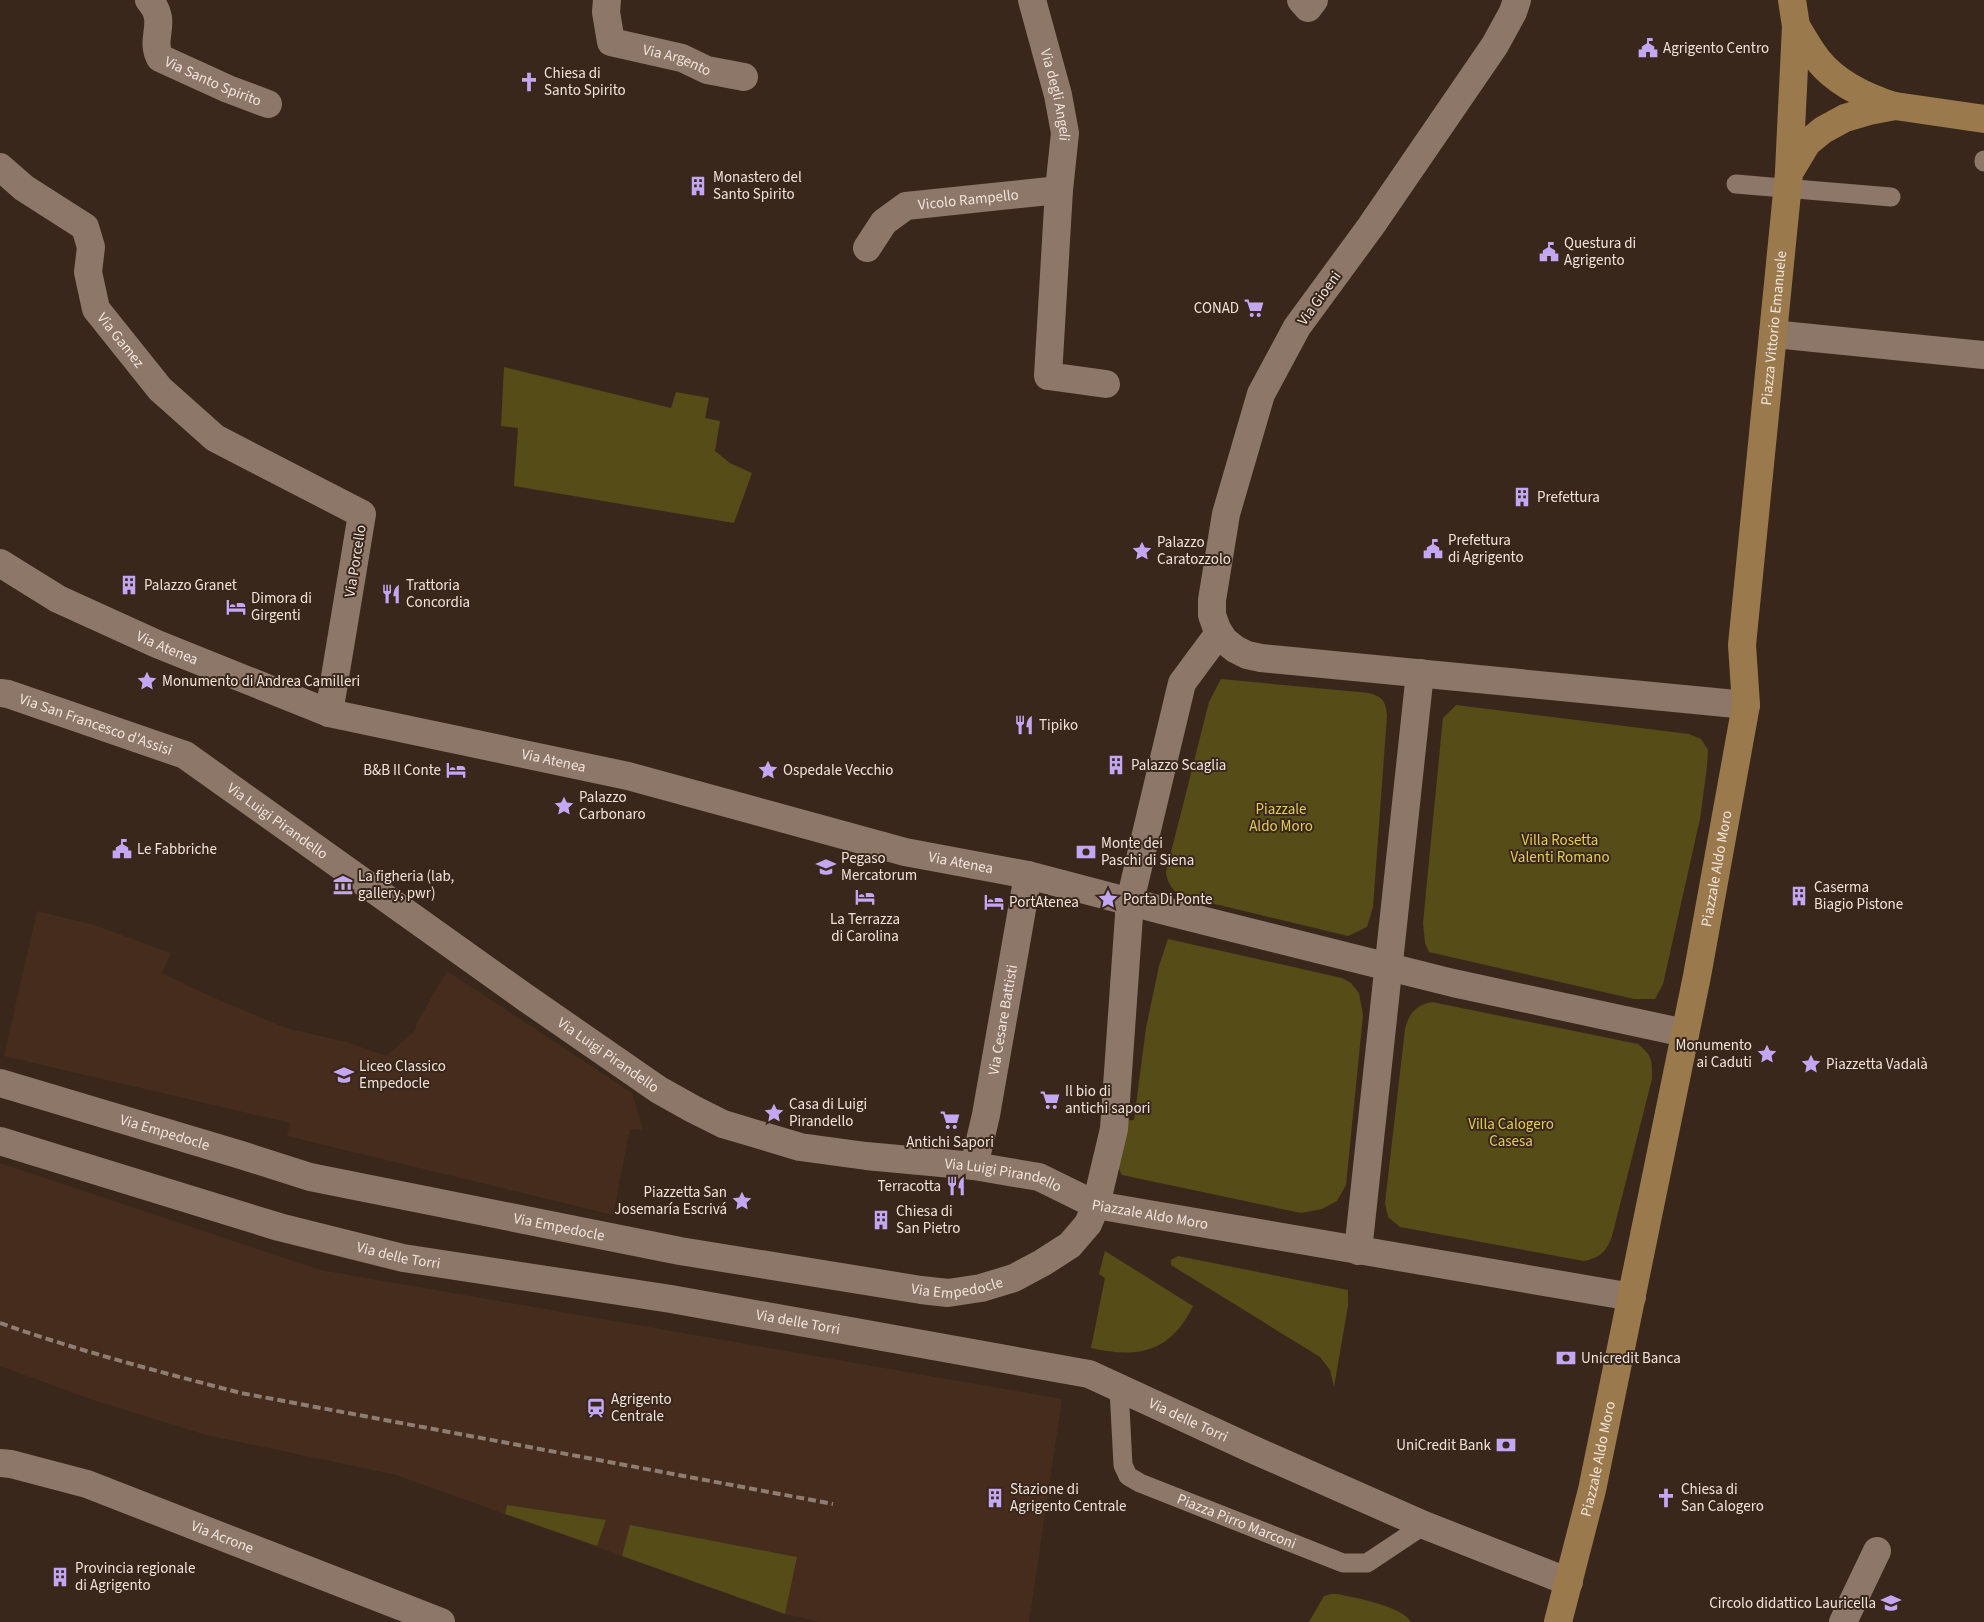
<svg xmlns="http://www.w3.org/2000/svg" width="1984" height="1622" viewBox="0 0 1984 1622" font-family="'Source Sans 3',sans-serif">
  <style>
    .built { fill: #452c1c }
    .green { fill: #554c18 }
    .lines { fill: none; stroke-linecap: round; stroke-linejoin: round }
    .lane { stroke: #8d7769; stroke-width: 19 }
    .street { stroke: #8d7769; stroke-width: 28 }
    .secondary { stroke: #9a7a4c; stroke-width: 28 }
    .rail { stroke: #8d7d73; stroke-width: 4; stroke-dasharray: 8 4; stroke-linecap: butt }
    .labels { text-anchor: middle; stroke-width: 4; stroke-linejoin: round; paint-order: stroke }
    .poi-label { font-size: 15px; fill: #f0e3db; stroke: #3a271b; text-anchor: start }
    .street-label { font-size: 15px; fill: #f0e3db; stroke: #3a271b }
    .park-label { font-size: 15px; fill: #e2ce57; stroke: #3a271b }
  </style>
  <rect width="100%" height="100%" fill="#3a271b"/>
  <path class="built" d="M37 911 91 924 171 953 162 973 205 994 286 1028 346 1042 386 1056 416 1030V1024L447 971 632 1093 643 1130 630 1129 613 1215 287 1136 290 1123 4 1056Z
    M0 1163 321 1270 1062 1399 1029 1622H820L785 1614 396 1475 206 1435 93 1400 0 1366Z"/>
  <path class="green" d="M504 367 671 408 676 392 709 398 705 418 720 421 715 451 730 463 752 473 734 523 514 486 518 428 501 426Z
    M1221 679 1369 693C1383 697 1386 702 1387 716L1373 907 1367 927 1348 936 1181 896C1172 890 1167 882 1166 872L1209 702Z
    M1456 705 1689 734 1701 739 1708 750 1707 767 1700 819 1663 984 1655 999H1634L1429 952 1425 943 1423 923 1442 727 1443 718Z
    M1168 939 1342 978 1351 983 1359 993 1363 1015 1346 1185 1337 1201 1322 1209 1301 1213 1122 1175 1118 1167 1121 1121 1134 1120 1146 1028 1159 966Z
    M1432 1002 1638 1044C1653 1056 1652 1061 1652 1079L1612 1236C1607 1251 1600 1258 1584 1261L1400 1227 1388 1217 1385 1203 1405 1029C1409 1013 1416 1005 1432 1002Z
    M1105 1251 1193 1306C1171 1352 1138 1359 1091 1348L1105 1278 1099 1274Z
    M1178 1256 1348 1290V1306L1334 1387 1330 1370 1320 1357 1171 1265V1260Z
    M507 1505 606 1520 597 1546 505 1514Z
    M630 1525 797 1557 785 1614 622 1556Z
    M1331 1594H1338C1356 1598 1402 1606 1411 1622H1309L1324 1596Z"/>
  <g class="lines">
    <g class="lane">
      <path d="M1984 162V160"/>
      <path d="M1736 184 1891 197"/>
      <path id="s1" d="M1119 1389 1123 1465 1128 1476 1140 1483 1343 1563H1367L1424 1525"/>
    </g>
    <g class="street">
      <path id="s2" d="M149 0C169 22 149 37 160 58L228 89 268 104"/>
      <path id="s3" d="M607 0 606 12 611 42 682 58 707 70 744 77"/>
      <path id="s4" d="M1032 0 1058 95 1065 133 1059 190 1048 376 1106 384"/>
      <path d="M1301 0 1308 8 1314 0"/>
      <path d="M1517 0 1513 12 1495 45 1371 226 1297 327 1261 394 1226 514 1212 600V615L1217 629 1224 640 1235 649 1247 655 1261 658 1746 705"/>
      <path id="s5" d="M0 167 24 188 85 227 91 247 88 272 96 309 160 389 215 438 362 514 329 713"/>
      <path id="s6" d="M867 248 884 222 906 206 1059 190"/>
      <path d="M1773 334 1984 355"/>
      <path id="s7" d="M0 563 58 599 157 644 329 713 628 776 905 852 1028 875 1165 911 1453 983 1685 1033"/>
      <path id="s8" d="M0 693 8 694 185 755 526 998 659 1090 693 1109 723 1124 800 1147 866 1156 974 1166 1039 1177 1096 1205 1632 1297"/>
      <path id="s9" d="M0 1083 241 1155 310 1177 680 1251 921 1290 948 1293 981 1288 1014 1278 1042 1263 1070 1245 1088 1224 1096 1205 1114 1129 1130 901 1182 683 1219 633"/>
      <path id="s10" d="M0 1141 279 1227 403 1258 671 1299 1089 1374 1254 1450 1424 1525 1569 1582"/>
      <path id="s11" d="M974 1166 986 1115 1028 875"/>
      <path d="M1358 1251 1420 673"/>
      <path id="s12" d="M0 1463 11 1464 87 1484 441 1622"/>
      <path d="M1843 1622 1877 1551"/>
    </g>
    <g class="secondary">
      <path d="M1796 26C1803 37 1809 49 1818 60 1837 84 1866 97 1894 106"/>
      <path d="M1789 171 1796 26 1792 0"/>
      <path id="s13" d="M1558 1622 1592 1490 1697 976 1746 705 1742 645 1789 173 1807 143 1823 130 1845 118 1869 111 1895 106 1984 119"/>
    </g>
    <path class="rail" d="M0 1323C79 1351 160 1372 241 1393L833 1504"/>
  </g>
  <defs>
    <symbol id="civic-bare" viewBox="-9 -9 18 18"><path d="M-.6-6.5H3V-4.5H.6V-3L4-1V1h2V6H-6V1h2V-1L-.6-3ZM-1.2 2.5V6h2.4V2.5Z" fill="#c3a7f2" stroke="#3a271b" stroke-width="2.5" paint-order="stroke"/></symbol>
    <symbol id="church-bare" viewBox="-9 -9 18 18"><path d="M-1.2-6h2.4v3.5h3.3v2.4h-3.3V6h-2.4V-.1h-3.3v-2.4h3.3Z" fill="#c3a7f2" stroke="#3a271b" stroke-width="2.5" paint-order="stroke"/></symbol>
    <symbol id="building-bare" viewBox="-9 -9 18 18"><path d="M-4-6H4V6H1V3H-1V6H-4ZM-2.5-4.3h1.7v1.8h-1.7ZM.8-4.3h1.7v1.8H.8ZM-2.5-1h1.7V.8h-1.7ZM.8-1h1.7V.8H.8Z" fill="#c3a7f2" stroke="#3a271b" stroke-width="2.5" paint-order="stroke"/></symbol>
    <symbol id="supermarket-bare" viewBox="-9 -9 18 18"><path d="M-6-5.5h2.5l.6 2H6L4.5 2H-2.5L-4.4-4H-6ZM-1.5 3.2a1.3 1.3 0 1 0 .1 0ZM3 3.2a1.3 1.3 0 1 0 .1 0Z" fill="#c3a7f2" stroke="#3a271b" stroke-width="2.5" paint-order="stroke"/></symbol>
    <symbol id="sight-bare" viewBox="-9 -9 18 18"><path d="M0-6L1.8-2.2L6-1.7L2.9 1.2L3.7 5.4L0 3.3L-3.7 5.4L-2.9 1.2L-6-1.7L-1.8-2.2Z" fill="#c3a7f2" stroke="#3a271b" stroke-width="2.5" paint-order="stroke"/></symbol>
    <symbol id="restaurant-bare" viewBox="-9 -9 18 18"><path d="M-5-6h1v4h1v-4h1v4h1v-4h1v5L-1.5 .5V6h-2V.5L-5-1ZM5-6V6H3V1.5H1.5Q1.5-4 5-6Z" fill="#c3a7f2" stroke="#3a271b" stroke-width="2.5" paint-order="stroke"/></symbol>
    <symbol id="hotel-bare" viewBox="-9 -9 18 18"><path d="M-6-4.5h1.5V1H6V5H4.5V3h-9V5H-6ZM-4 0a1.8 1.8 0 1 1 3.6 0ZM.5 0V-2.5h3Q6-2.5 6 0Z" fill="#c3a7f2" stroke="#3a271b" stroke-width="2.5" paint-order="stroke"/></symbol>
    <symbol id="bank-bare" viewBox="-9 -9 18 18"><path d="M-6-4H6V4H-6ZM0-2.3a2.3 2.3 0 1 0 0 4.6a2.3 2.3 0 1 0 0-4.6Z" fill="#c3a7f2" stroke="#3a271b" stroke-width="2.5" paint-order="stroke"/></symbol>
    <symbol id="university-bare" viewBox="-9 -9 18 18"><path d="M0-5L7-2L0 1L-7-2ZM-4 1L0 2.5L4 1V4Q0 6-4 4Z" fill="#c3a7f2" stroke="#3a271b" stroke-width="2.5" paint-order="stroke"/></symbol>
    <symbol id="museum-bare" viewBox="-9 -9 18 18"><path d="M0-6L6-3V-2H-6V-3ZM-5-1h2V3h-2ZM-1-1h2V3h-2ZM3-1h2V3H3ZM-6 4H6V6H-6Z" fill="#c3a7f2" stroke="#3a271b" stroke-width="2.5" paint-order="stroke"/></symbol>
    <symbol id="school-bare" viewBox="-9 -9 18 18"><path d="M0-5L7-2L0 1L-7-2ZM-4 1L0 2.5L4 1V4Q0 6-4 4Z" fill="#c3a7f2" stroke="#3a271b" stroke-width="2.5" paint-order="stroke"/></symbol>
    <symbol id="station-bare" viewBox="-9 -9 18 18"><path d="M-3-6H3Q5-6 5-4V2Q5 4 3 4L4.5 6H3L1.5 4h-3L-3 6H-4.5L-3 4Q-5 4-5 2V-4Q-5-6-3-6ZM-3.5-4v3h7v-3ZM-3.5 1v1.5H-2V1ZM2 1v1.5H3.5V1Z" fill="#c3a7f2" stroke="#3a271b" stroke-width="2.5" paint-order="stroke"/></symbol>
  </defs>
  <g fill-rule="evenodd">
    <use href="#civic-bare" x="1634" y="34" width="28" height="28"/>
    <use href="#church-bare" x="515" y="68" width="28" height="28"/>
    <use href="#building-bare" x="684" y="172" width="28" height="28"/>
    <use href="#civic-bare" x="1535" y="238" width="28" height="28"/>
    <use href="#supermarket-bare" x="1240" y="294" width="28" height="28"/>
    <use href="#building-bare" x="1508" y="483" width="28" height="28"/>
    <use href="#civic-bare" x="1419" y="535" width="28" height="28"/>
    <use href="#sight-bare" x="1128" y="537" width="28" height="28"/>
    <use href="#building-bare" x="115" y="571" width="28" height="28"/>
    <use href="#restaurant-bare" x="377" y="580" width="28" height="28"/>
    <use href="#hotel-bare" x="222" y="593" width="28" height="28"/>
    <use href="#sight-bare" x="133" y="667" width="28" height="28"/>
    <use href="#restaurant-bare" x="1010" y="711" width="28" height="28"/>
    <use href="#building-bare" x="1102" y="751" width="28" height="28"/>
    <use href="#hotel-bare" x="442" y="756" width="28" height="28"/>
    <use href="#sight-bare" x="754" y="756" width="28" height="28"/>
    <use href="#sight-bare" x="550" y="792" width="28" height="28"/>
    <use href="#civic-bare" x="108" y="835" width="28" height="28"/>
    <use href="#bank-bare" x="1072" y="838" width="28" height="28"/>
    <use href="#university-bare" x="812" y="853" width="28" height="28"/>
    <use href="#museum-bare" x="329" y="871" width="28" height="28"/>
    <use href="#building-bare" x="1785" y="882" width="28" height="28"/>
    <use href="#hotel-bare" x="851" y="883" width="28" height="28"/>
    <use href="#sight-bare" x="1094" y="885" width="28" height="28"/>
    <use href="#hotel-bare" x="980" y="888" width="28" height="28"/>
    <use href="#sight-bare" x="1753" y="1040" width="28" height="28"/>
    <use href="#sight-bare" x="1797" y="1050" width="28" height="28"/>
    <use href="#school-bare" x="330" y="1061" width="28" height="28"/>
    <use href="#supermarket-bare" x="1036" y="1086" width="28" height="28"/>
    <use href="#sight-bare" x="760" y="1099" width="28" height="28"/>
    <use href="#supermarket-bare" x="936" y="1106" width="28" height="28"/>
    <use href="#restaurant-bare" x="942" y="1172" width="28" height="28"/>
    <use href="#sight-bare" x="728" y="1187" width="28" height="28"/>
    <use href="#building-bare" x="867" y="1206" width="28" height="28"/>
    <use href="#bank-bare" x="1552" y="1344" width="28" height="28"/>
    <use href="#station-bare" x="582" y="1394" width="28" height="28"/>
    <use href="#bank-bare" x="1492" y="1431" width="28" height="28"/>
    <use href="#building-bare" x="981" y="1484" width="28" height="28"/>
    <use href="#church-bare" x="1652" y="1484" width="28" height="28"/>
    <use href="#building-bare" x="46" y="1563" width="28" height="28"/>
    <use href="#school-bare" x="1877" y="1589" width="28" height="28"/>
  </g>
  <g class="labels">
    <g class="poi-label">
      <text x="1663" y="53">Agrigento Centro</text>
      <text x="544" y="78">Chiesa di<tspan x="544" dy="17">Santo Spirito</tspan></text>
      <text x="713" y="182">Monastero del<tspan x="713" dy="17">Santo Spirito</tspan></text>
      <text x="1564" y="248">Questura di<tspan x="1564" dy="17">Agrigento</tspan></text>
      <text x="1239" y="313" text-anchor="end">CONAD</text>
      <text x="1537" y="502">Prefettura</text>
      <text x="1448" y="545">Prefettura<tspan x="1448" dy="17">di Agrigento</tspan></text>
      <text x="1157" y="547">Palazzo<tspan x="1157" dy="17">Caratozzolo</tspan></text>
      <text x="144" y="590">Palazzo Granet</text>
      <text x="406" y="590">Trattoria<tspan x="406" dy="17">Concordia</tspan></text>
      <text x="251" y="603">Dimora di<tspan x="251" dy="17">Girgenti</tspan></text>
      <text x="162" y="686">Monumento di Andrea Camilleri</text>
      <text x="1039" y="730">Tipiko</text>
      <text x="1131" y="770">Palazzo Scaglia</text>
      <text x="441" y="775" text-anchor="end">B&amp;B Il Conte</text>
      <text x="783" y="775">Ospedale Vecchio</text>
      <text x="579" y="802">Palazzo<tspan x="579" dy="17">Carbonaro</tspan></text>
      <text x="1101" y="848">Monte dei<tspan x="1101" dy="17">Paschi di Siena</tspan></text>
      <text x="137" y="854">Le Fabbriche</text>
      <text x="841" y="863">Pegaso<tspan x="841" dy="17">Mercatorum</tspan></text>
      <text x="358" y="881">La figheria (lab,<tspan x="358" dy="17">gallery, pwr)</tspan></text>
      <text x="1814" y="892">Caserma<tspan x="1814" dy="17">Biagio Pistone</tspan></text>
      <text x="1123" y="904">Porta Di Ponte</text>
      <text x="1009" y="907">PortAtenea</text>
      <text x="865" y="924" text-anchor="middle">La Terrazza<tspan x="865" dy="17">di Carolina</tspan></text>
      <text x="1752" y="1050" text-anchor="end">Monumento<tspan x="1752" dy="17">ai Caduti</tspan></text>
      <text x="1826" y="1069">Piazzetta Vadalà</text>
      <text x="359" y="1071">Liceo Classico<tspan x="359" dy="17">Empedocle</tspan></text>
      <text x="1065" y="1096">Il bio di<tspan x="1065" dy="17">antichi sapori</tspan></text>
      <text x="789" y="1109">Casa di Luigi<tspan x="789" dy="17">Pirandello</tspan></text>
      <text x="950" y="1147" text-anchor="middle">Antichi Sapori</text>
      <text x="941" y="1191" text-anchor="end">Terracotta</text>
      <text x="727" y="1197" text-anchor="end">Piazzetta San<tspan x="727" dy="17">Josemaría Escrivá</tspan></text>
      <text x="896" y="1216">Chiesa di<tspan x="896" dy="17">San Pietro</tspan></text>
      <text x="1581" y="1363">Unicredit Banca</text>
      <text x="611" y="1404">Agrigento<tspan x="611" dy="17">Centrale</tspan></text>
      <text x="1491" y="1450" text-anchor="end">UniCredit Bank</text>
      <text x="1010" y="1494">Stazione di<tspan x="1010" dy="17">Agrigento Centrale</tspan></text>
      <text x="1681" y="1494">Chiesa di<tspan x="1681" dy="17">San Calogero</tspan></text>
      <text x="75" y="1573">Provincia regionale<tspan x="75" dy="17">di Agrigento</tspan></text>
      <text x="1876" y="1608" text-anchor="end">Circolo didattico Lauricella</text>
    </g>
    <g class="street-label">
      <text dy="5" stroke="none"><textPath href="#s3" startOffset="111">Via Argento</textPath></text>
      <text dy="5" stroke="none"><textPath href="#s2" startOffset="119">Via Santo Spirito</textPath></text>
      <text dy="5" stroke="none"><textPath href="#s4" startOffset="98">Via degli Angeli</textPath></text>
      <text dy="5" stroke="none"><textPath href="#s6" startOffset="121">Vicolo Rampello</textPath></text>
      <text transform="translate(1319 298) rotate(-54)" y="5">Via Gioeni</text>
      <text dy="5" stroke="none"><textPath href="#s13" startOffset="1315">Piazza Vittorio Emanuele</textPath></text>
      <text dy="5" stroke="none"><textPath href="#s5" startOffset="228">Via Gamez</textPath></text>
      <text transform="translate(355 561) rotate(-81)" y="5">Via Porcello</text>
      <text dy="5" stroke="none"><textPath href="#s7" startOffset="188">Via Atenea</textPath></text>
      <text dy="5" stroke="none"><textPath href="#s8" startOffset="101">Via San Francesco d'Assisi</textPath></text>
      <text dy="5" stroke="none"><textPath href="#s7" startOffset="592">Via Atenea</textPath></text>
      <text dy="5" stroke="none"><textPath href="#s8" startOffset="309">Via Luigi Pirandello</textPath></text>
      <text dy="5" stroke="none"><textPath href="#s7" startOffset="1012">Via Atenea</textPath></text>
      <text dy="5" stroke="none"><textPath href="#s13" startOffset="770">Piazzale Aldo Moro</textPath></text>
      <text dy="5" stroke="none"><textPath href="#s11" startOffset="149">Via Cesare Battisti</textPath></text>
      <text dy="5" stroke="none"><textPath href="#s8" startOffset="714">Via Luigi Pirandello</textPath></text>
      <text dy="5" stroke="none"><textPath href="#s9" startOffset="172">Via Empedocle</textPath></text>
      <text dy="5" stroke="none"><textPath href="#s8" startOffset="1134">Via Luigi Pirandello</textPath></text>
      <text dy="5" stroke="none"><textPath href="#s8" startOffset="1288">Piazzale Aldo Moro</textPath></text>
      <text dy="5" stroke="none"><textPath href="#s9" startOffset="578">Via Empedocle</textPath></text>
      <text dy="5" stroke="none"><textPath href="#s10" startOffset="415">Via delle Torri</textPath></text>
      <text dy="5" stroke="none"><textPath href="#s9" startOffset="982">Via Empedocle</textPath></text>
      <text dy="5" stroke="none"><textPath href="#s10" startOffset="820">Via delle Torri</textPath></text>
      <text dy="5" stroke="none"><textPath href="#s10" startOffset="1225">Via delle Torri</textPath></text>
      <text dy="5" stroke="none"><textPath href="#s13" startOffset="168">Piazzale Aldo Moro</textPath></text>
      <text dy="5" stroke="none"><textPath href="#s1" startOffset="206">Piazza Pirro Marconi</textPath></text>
      <text dy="5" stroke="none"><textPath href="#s12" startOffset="235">Via Acrone</textPath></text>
    </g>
    <g class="park-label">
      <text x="1281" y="814">Piazzale<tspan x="1281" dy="17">Aldo Moro</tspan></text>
      <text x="1560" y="845">Villa Rosetta<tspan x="1560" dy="17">Valenti Romano</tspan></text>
      <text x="1511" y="1129">Villa Calogero<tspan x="1511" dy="17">Casesa</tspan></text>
    </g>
  </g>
</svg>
